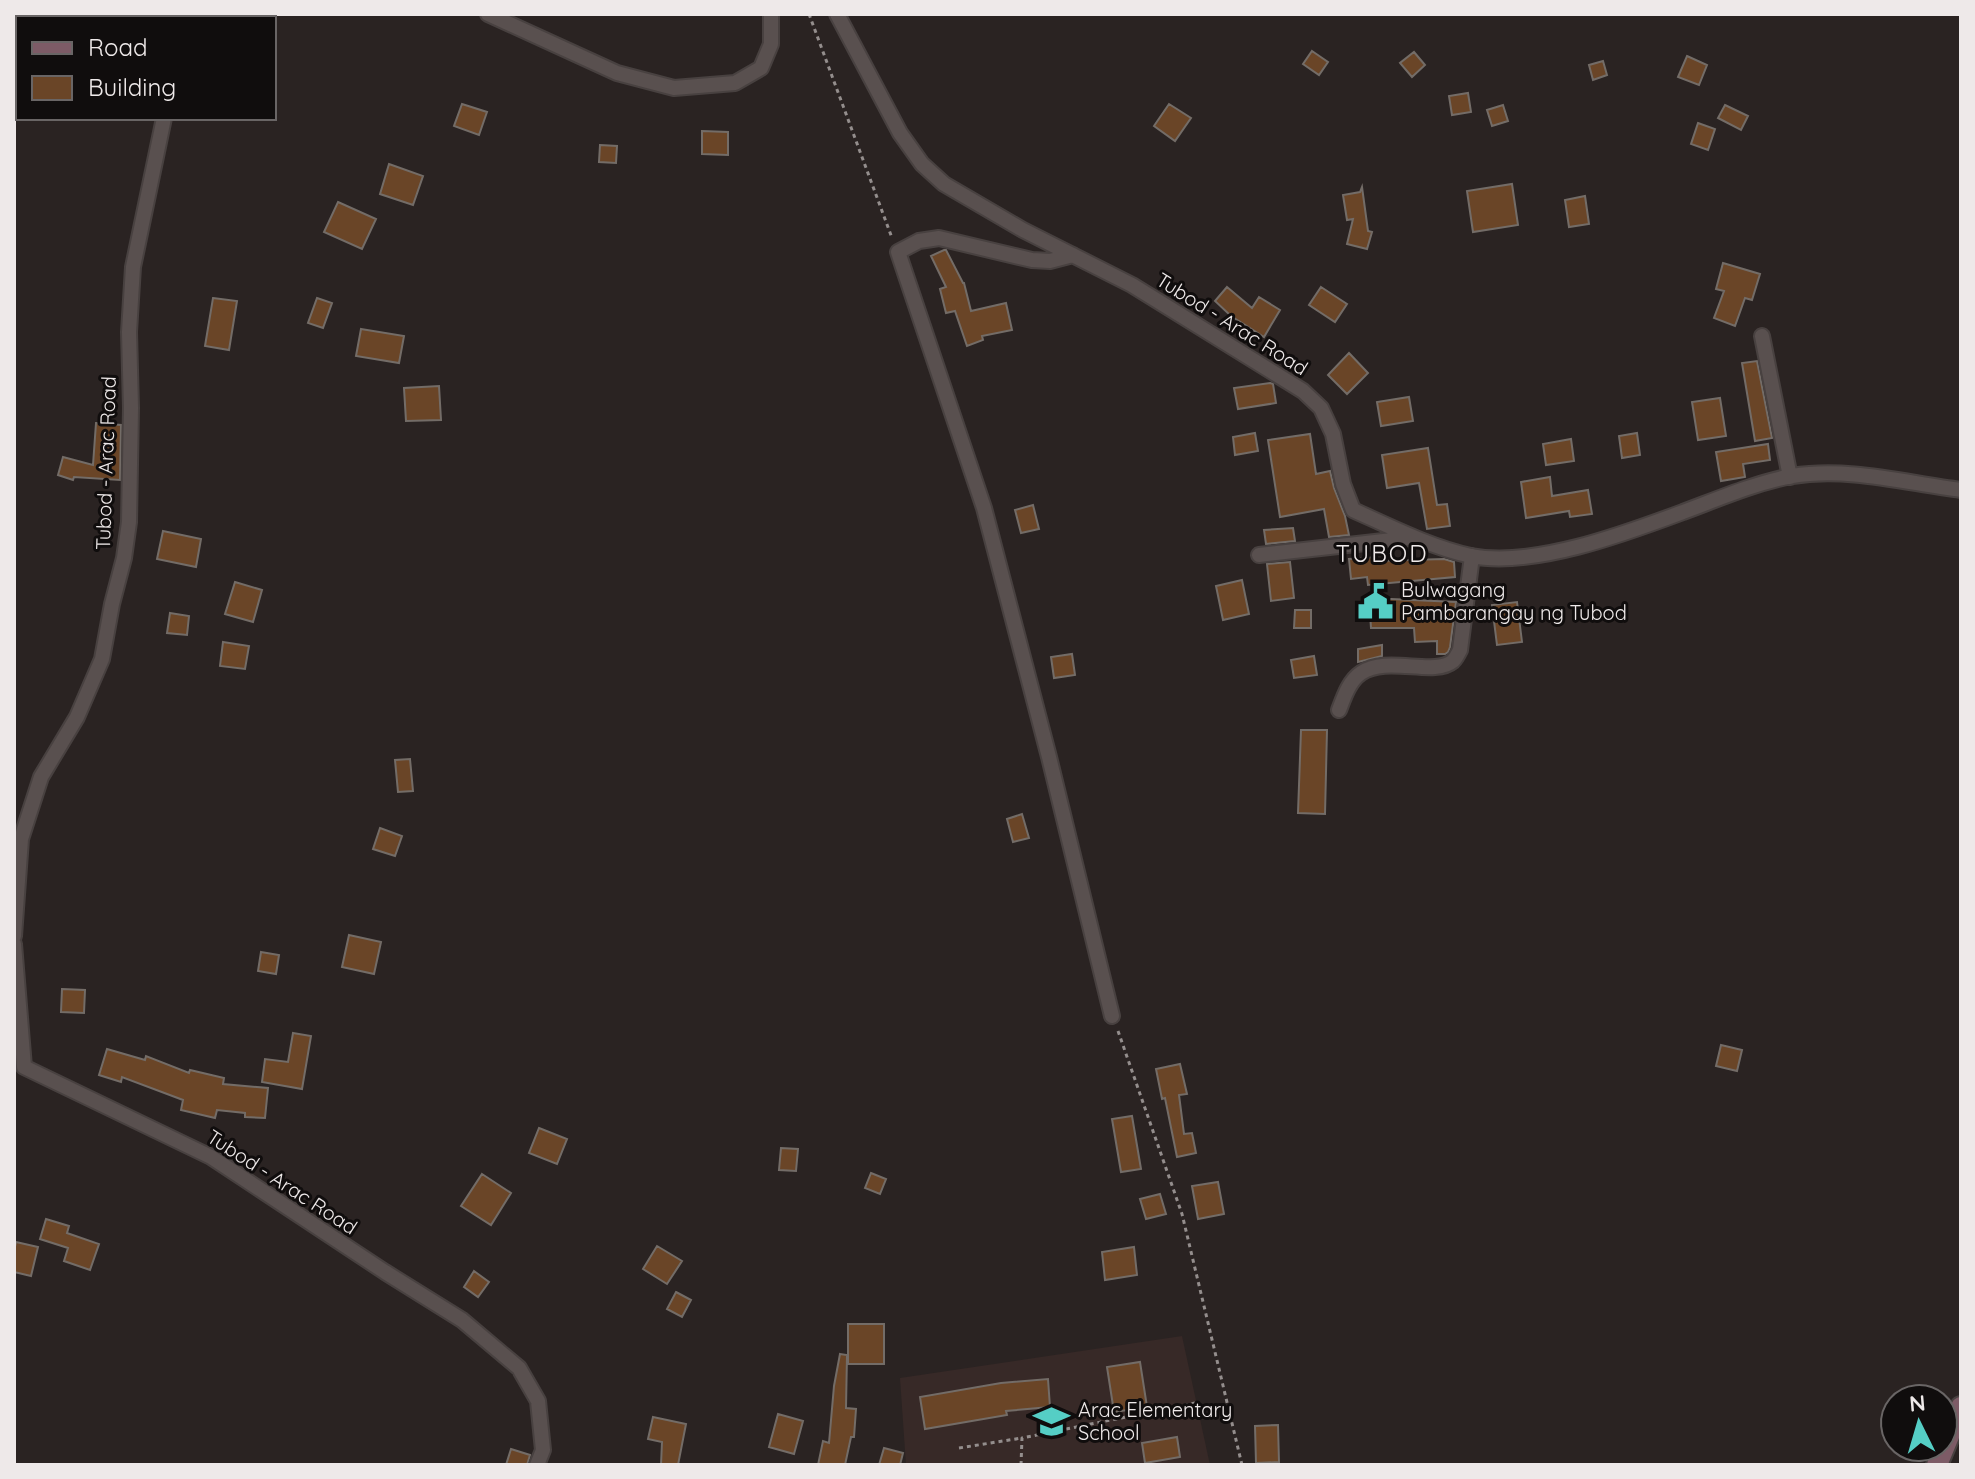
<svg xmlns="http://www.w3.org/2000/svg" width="1975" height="1479" viewBox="0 0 1975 1479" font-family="Quicksand,sans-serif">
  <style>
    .built { fill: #372927 }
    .building { fill: #6a4527; stroke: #736c67; stroke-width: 2 }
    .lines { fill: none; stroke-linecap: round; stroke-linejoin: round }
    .minor-casing { stroke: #484140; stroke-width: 18 }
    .secondary-casing { stroke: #484140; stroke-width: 24 }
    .path { stroke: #948e8d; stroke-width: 3; stroke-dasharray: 4 4; stroke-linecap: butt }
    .minor { stroke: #59504f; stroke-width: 14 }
    .secondary { stroke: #7d5b66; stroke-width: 20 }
    .labels { text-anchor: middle; stroke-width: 6; stroke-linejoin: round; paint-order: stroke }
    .street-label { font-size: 20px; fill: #eee9e9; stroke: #100d0d }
    .poi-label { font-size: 20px; fill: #eee9e9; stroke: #100d0d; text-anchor: start }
    .quarter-label { font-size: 24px; letter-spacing: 2px; fill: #eee9e9; stroke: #100d0d }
  </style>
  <rect width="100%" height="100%" fill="#2a2322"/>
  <path class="built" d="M1182 1336 1210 1465H906L900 1378Z"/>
  <path class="building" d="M1312 51 1328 62 1319 75 1303 64Z
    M1414 52 1425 65 1412 77 1400 63Z
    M1687 56 1707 65 1699 85 1678 77Z
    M1603 61 1607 75 1593 80 1589 65Z
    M1468 93 1471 112 1452 115 1449 96Z
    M462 104 487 112 479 135 454 126Z
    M1169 104 1191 118 1175 141 1154 126Z
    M1503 105 1508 121 1492 126 1487 110Z
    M1725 105 1748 116 1741 130 1718 118Z
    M1698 123 1715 129 1708 150 1691 144Z
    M702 131 728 132V155L702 154Z
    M600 145 617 146 616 163 599 162Z
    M389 164 423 176 413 205 380 194Z
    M1512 184 1518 225 1473 232 1467 191Z
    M1362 187 1368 231 1372 232 1367 249 1347 244 1353 219 1347 220 1343 195 1360 192Z
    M1585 196 1589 224 1569 227 1565 200Z
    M338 202 376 219 362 249 324 232Z
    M944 250H946L963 283H964L971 311 1006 303 1012 330 982 336 983 340 967 346 955 311 946 313 940 289 946 287 931 256Z
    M1723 263 1760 274 1752 300 1745 298 1735 326 1714 318 1724 291 1716 289Z
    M1227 287 1252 308 1259 297 1280 310 1264 337 1231 316 1215 301Z
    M1321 287 1347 304 1335 322 1309 305Z
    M213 298 237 301 229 350 205 346Z
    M317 298 332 303 323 328 308 323Z
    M361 329 404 336 399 363 356 356Z
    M1349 353 1368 373 1347 394 1328 375Z
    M1757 361 1772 438 1755 441 1742 363Z
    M1270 383 1273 384 1276 403 1238 409 1234 388Z
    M439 386 441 420 406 421 404 388Z
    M1409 397 1413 421 1381 426 1377 402Z
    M1720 398 1726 436 1698 440 1692 402Z
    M96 423 121 425 120 480 74 477 73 480 58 475 63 457 93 465Z
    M1255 433 1258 451 1235 455 1233 437Z
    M1637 433 1640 455 1622 458 1619 436Z
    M1310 434 1316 474 1330 471 1334 488 1345 516 1349 535 1329 537 1324 509 1280 517 1268 440Z
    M1571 439 1574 461 1546 465 1543 444Z
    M1768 444 1770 460 1743 464 1745 477 1721 481 1716 452Z
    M1428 448 1437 505 1447 504 1450 526 1427 529 1419 483 1387 488 1382 455Z
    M1550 477 1552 496 1588 490 1592 514 1570 517 1569 511 1526 518 1521 482Z
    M1033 505 1039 529 1021 533 1015 510Z
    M1293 528 1295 541 1266 544 1264 530Z
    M163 531 201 539 196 567 157 559Z
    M1377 557V561L1444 559 1454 562 1455 577 1368 585 1367 577 1351 579 1349 559Z
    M1290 562 1294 598 1271 601 1267 564Z
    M1242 580 1249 614 1223 620 1216 586Z
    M235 582 262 590 253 622 225 614Z
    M1369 598 1456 602 1450 647 1448 652 1445 654H1437V641L1415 642 1414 628H1371Z
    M1517 602 1522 642 1497 645 1492 605Z
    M1295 610H1311V628H1294Z
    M170 613 189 616 187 635 167 633Z
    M223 642 249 646 245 669 220 666Z
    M1382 645V656L1358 662V649Z
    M1072 654 1075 675 1054 678 1051 657Z
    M1314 656 1317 675 1294 678 1291 660Z
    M1301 730H1327L1325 814 1298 813Z
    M410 759 413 791 398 792 395 760Z
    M1022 814 1029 838 1013 842 1007 819Z
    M380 828 402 836 395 856 373 849Z
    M349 935 381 942 374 974 342 967Z
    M261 952 279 955 276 974 258 971Z
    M62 989 85 990 84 1013 61 1012Z
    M293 1033 311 1036 302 1089 262 1082 265 1059 288 1062Z
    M1721 1045 1742 1050 1737 1071 1716 1066Z
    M107 1049 145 1060 146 1056 189 1073 190 1070 224 1078 223 1084 268 1088 265 1118 245 1117V1113L217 1110 215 1118 181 1110 183 1100 122 1077 121 1082 99 1075Z
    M1180 1064 1187 1094 1179 1095 1184 1134 1192 1133 1196 1153 1177 1157 1165 1098 1162 1099 1156 1069Z
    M1132 1116 1141 1169 1121 1172 1112 1119Z
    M539 1128 567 1139 557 1164 529 1153Z
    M781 1148 798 1149 796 1171 779 1170Z
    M871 1173 886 1179 880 1194 865 1188Z
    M482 1174 511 1193 491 1225 461 1206Z
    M1218 1182 1224 1214 1198 1219 1192 1186Z
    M1160 1194 1166 1214 1146 1219 1140 1199Z
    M46 1219 69 1226 67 1233 99 1244 90 1270 64 1261 68 1248 40 1239Z
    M16 1242 38 1247 31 1276 14 1272V1251Z
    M657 1246 682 1261 667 1284 643 1269Z
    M1134 1247 1137 1275 1105 1280 1102 1252Z
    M474 1271 489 1282 478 1297 464 1287Z
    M676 1292 691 1300 682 1317 667 1309Z
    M848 1324H884V1364H848Z
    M840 1354 847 1355 846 1408 856 1409 854 1437H851L845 1465H818L823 1441 829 1443 834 1386Z
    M1140 1362 1147 1407 1114 1412 1107 1367Z
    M1048 1379 1050 1407 1006 1411 1007 1415 925 1429 920 1397 1001 1383Z
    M778 1414 803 1421 794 1454 769 1447Z
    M653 1417 686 1424 678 1465H661L662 1442 648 1439Z
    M1278 1425 1279 1462 1256 1463 1255 1426Z
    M1177 1437 1180 1457 1145 1463 1142 1443Z
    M884 1448 903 1453 900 1465H879Z
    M511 1449 530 1455 527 1465H506Z"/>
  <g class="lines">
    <defs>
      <path id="minor" d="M488 14 617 73 674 88 735 83 761 68 771 44V14
        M837 14 900 133 922 164 944 184 1023 230 1132 285 1303 391 1321 408 1333 434 1343 484 1353 510C1391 527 1430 547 1471 556 1533 568 1624 534 1683 512 1718 499 1755 483 1792 476 1849 467 1905 483 1961 490
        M185 18 186 14
        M1073 255 1050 261 1032 260 939 238 919 241 898 252 984 508 1049 757 1112 1016
        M1762 336 1790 477
        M1259 555 1410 538
        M1339 710C1344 697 1349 681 1361 673 1387 655 1434 677 1453 661 1456 658 1458 654 1460 650L1472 556
        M14 936 21 839 41 777 77 717 102 659 112 604 124 558 129 522 131 408 129 332 133 267 164 118
        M14 944 24 1067 211 1157 385 1272 462 1320 519 1368 538 1401 543 1450 537 1465"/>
      <path id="secondary" d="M1937 1465 1961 1407"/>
    </defs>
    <use href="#minor" class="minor-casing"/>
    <use href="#secondary" class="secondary-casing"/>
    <path class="path" d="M809 14 892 238
      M1118 1031 1182 1214 1242 1465
      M959 1448 1022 1438
      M1021 1465 1022 1438 1195 1403"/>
    <use href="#minor" class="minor"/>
    <use href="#secondary" class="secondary"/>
  </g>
  <defs>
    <symbol id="civic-bare" viewBox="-9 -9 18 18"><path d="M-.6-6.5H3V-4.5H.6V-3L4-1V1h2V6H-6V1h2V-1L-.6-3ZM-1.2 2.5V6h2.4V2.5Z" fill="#55cec5" stroke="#100d0d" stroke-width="2.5" paint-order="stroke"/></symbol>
    <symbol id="school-bare" viewBox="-9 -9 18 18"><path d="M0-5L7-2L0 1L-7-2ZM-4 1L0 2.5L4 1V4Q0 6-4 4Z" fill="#55cec5" stroke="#100d0d" stroke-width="2.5" paint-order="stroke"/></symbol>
  </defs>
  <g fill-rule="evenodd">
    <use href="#civic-bare" x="1350" y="576" width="51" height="51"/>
    <use href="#school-bare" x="1026" y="1396" width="51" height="51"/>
  </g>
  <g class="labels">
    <g class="street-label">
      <text transform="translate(1232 324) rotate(32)" y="7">Tubod - Arac Road</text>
      <text transform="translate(106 463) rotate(-88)" y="7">Tubod - Arac Road</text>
      <text transform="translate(282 1182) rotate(33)" y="7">Tubod - Arac Road</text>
    </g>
    <g class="poi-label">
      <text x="1401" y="597">Bulwagang<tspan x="1401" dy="23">Pambarangay ng Tubod</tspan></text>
      <text x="1078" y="1417">Arac Elementary<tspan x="1078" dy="23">School</tspan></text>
    </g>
    <g class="quarter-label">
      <text x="1382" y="562">TUBOD</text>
    </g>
  </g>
  <rect width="1975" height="1479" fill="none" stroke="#eee9e9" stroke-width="32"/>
  <rect x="16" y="16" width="260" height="104" fill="#100d0d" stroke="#696565" stroke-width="2"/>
  <rect x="32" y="42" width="40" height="12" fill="#7d5b66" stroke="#696565" stroke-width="2"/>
  <text x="88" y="56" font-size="24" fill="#eee9e9">Road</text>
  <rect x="32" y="76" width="40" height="24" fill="#6a4527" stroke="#696565" stroke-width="2"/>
  <text x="88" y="96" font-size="24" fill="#eee9e9">Building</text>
  <g transform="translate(1919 1423) rotate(355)"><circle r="38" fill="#100d0d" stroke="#696565" stroke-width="2"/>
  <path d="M0-6L14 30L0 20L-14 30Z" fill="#55cec5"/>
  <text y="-12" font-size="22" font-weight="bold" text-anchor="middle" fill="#eee9e9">N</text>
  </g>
</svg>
